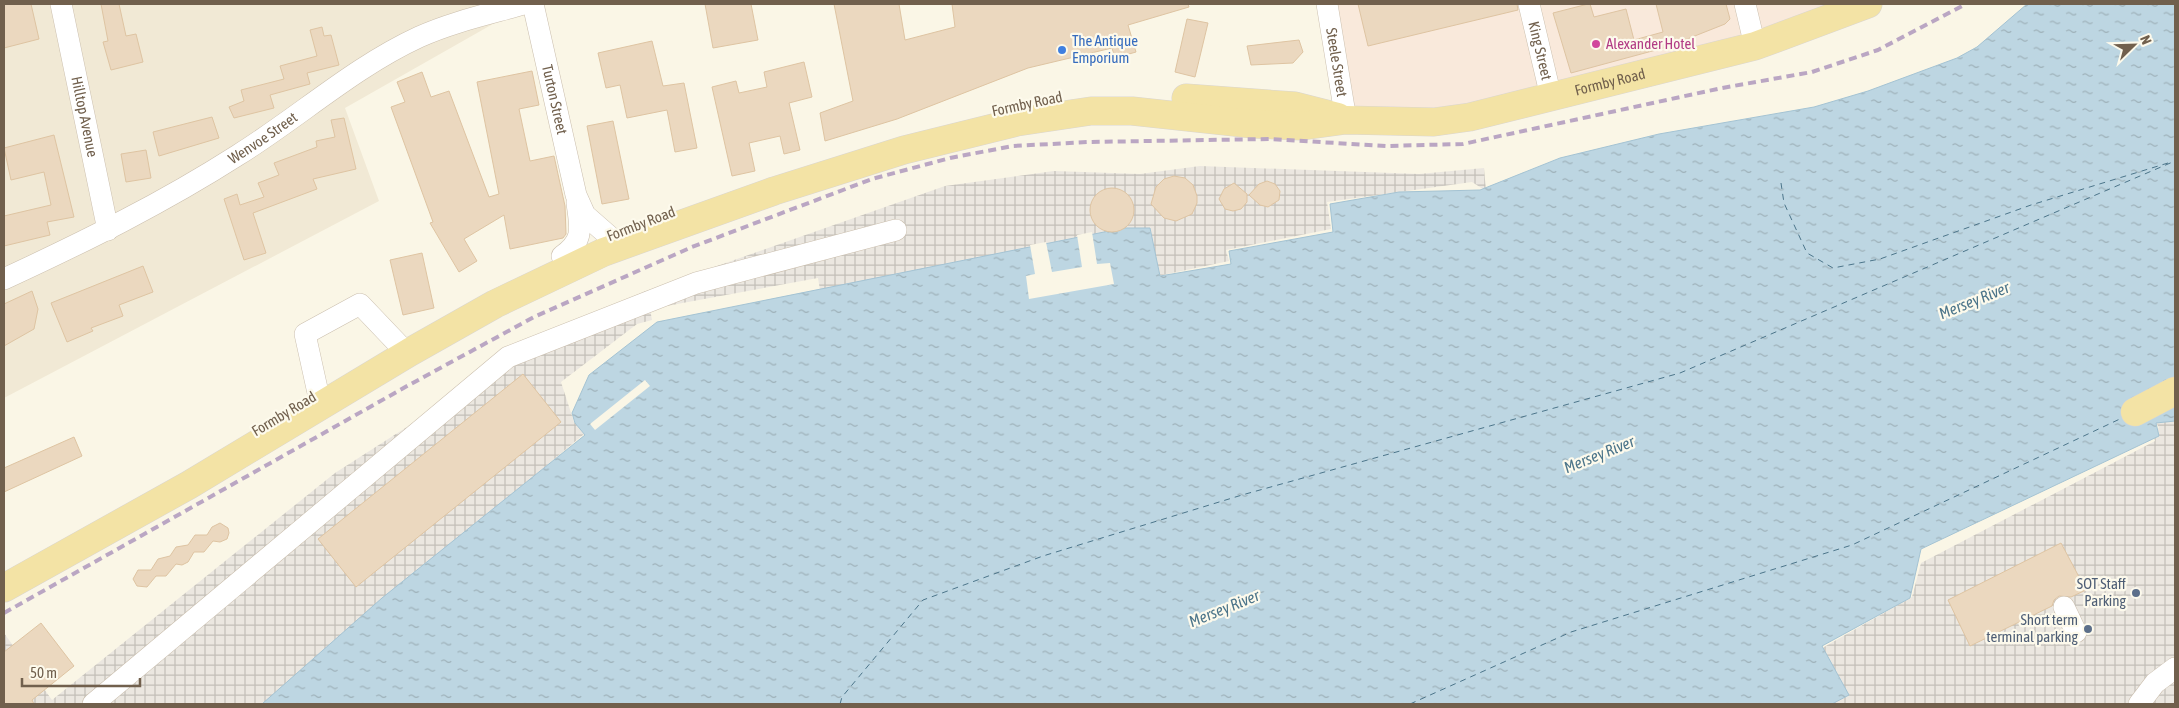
<svg xmlns="http://www.w3.org/2000/svg" width="2179" height="708" viewBox="0 0 2179 708" font-family="'Asap Condensed',sans-serif">
  <style>
    .residential { fill: #f1e9d5 }
    .commercial { fill: #f9e9db }
    .industrial { fill: url(#industrial-grid) }
    .water { fill: url(#water-ripples); stroke: #a4c3d3 }
    .pier { fill: #faf6e6 }
    .lines { fill: none; stroke-linecap: round; stroke-linejoin: round }
    .ferry { stroke: #4c758a; stroke-width: 1; stroke-dasharray: 6 5; stroke-linecap: butt }
    .building { fill: #ebd8bf; stroke: #dec4a2 }
    .minor-casing { stroke: #cbbfae; stroke-width: 22 }
    .major-casing { stroke: #dad6d1; stroke-width: 29 }
    .minor { stroke: #fff; stroke-width: 21 }
    .major { stroke: #f3e3a5; stroke-width: 28 }
    .rail { stroke: #baa6c3; stroke-width: 4; stroke-dasharray: 8 5; stroke-linecap: butt }
    .hotel-dot { fill: #d1479c; stroke: #fdfaec; stroke-width: 2 }
    .shop-dot { fill: #3f7fe0; stroke: #fdfaec; stroke-width: 2 }
    .service-dot { fill: #5c6f8a; stroke: #fdfaec; stroke-width: 2 }
    .labels { text-anchor: middle; stroke-width: 4.5; stroke-linejoin: round; paint-order: stroke }
    .shop-label { font-size: 15px; fill: #366cbe; stroke: #fdfaec; text-anchor: start }
    .hotel-label { font-size: 15px; fill: #b23c85; stroke: #fdfaec; text-anchor: start }
    .street-label { font-size: 15px; fill: #71604d; stroke: #fdfaec }
    .service-label { font-size: 15px; fill: #4e5e75; stroke: #fdfaec; text-anchor: end }
    .water-label { font-size: 16px; font-style: italic; fill: #4c758a; stroke: #fdfaec }
  </style>
  <defs>
    <pattern id="industrial-grid" width="8" height="8" patternUnits="userSpaceOnUse" patternTransform="scale(1.25)"><rect width="8" height="8" fill="#ebe7e0"/><path d="M0 4h8M4 0v8" fill="none" stroke="#c3bfb8"/></pattern>
    <pattern id="water-ripples" width="26" height="14" patternUnits="userSpaceOnUse" patternTransform="scale(1.25)"><rect width="26" height="14" fill="#bdd6e2"/><path d="M2 4q2-2 4 0t4 0M15 11q2-2 4 0t4 0" fill="none" stroke="#9eb1b9"/></pattern>
  </defs>
  <rect width="100%" height="100%" fill="#faf6e6"/>
  <path class="residential" d="M4 4H528L345 108 379 201 4 398Z"/>
  <path class="commercial" d="M1326 4H1867L1562 94 1346 120Z"/>
  <path class="industrial" d="M1200 166 1419 174 1484 168 1486 191 1472 182 1327 202 1331 229 1226 250 1229 261 1025 304 821 296 818 278 650 309 652 320 637 324 561 382 574 422 584 434 265 704H4V633L52 700 335 473 549 336 643 292 945 186 1054 171 1140 174Z
    M2175 384V704H1828L1817 651 1912 597 1921 563 2155 441 2152 431 2159 428 2146 402Z"/>
  <path class="water" d="M2027 4H2175V421L2156 423 2159 436 1921 549 1910 598 1822 646 1849 695 1832 704H262L382 598 585 435 575 423 572 413 589 375 657 322 1124 228H1150L1160 276 1231 264 1229 251 1333 232 1330 204 1399 192 1480 190 1560 158 1659 134 1814 107 1868 91 1957 58 1977 47Z"/>
  <path class="pier" d="M1092 232 1097 264 1110 263 1114 284 1029 299 1026 276 1035 274 1030 245 1046 242 1052 272 1082 267 1077 235Z
    M645 380 650 386 595 430 590 424Z"/>
  <g class="lines">
    <path class="ferry" d="M1781 183 1784 203 1807 253 1833 268 1880 259 2031 205 2168 163
      M840 704 842 697 923 600 1043 556 1242 495 1680 373 2175 161
      M1410 704 1571 632 1852 545 2122 418"/>
  </g>
  <path class="building" d="M4 4H31L39 39 4 48Z
    M101 4H119L126 36 136 34 143 62 111 70 103 42 108 41Z
    M705 4H751L758 40 713 48Z
    M834 4H899L905 40 955 27 952 4H1188L1189 7 1128 25 1136 52 1115 58 1112 48 1028 68 897 119 825 141 820 113 853 101Z
    M1358 4H1517L1518 10 1368 46Z
    M1588 4H1590L1594 17 1626 9 1634 40 1663 32 1656 4H1726L1730 19 1725 24 1667 47 1571 73 1553 13Z
    M1187 19 1208 23 1195 77 1175 72Z
    M322 27 324 36 331 35 339 65 307 73 310 84 270 95 274 108 234 118 229 107 244 101 241 90 284 79 280 66 317 56 310 30Z
    M1299 40 1303 52 1293 63 1251 65 1247 46Z
    M652 41 663 86 684 83 697 148 675 152 667 110 627 118 620 85 606 88 598 53Z
    M804 62 812 97 789 103 800 150 784 154 780 136 749 143 755 171 732 176 712 87 736 81 739 93 767 87 764 72Z
    M532 71 539 105 519 109 530 161 554 156 565 206 566 234 563 238 510 249 504 215 464 239 477 261 459 272 430 223 433 222 391 107 405 102 397 82 422 72 431 97 449 91 489 197 499 194 477 82Z
    M212 117 219 138 159 156 153 132Z
    M344 118 356 169 313 179 317 189 253 213 266 253 244 260 224 199 237 194 240 205 264 197 258 183 279 175 274 163 317 147 316 141 335 137 331 120Z
    M613 121 629 199 602 204 587 126Z
    M54 135 74 217 47 222 50 235 4 246V216L51 205 44 172 11 180 4 148Z
    M146 150 151 178 126 182 121 154Z
    M1174 176 1185 178 1193 185 1197 196V203L1192 214 1176 221 1164 218 1151 204 1156 187 1164 179Z
    M1267 181 1275 184 1280 191 1279 200 1268 207 1260 205 1249 195 1259 184Z
    M1234 183 1247 194V202L1241 209 1233 211 1225 209 1219 199 1224 189Z
    M1090 210a22 22 0 1 1 44 0a22 22 0 1 1-44 0Z
    M422 253 434 308 403 315 390 260Z
    M143 266 153 292 119 305 123 316 91 328 93 331 67 342 51 303Z
    M32 291 38 309 34 329 4 346V304Z
    M523 374 561 422 356 587 318 539Z
    M74 437 82 456 4 492V468Z
    M220 523 228 528 229 533 227 539 220 542 213 541 204 552H194L188 562 182 565 176 564 166 576H156L147 587 137 586 133 579 138 570H151L158 559 170 556 176 547 188 545 195 535H207L212 527Z
    M2061 543 2086 590 2071 597 2059 596 2054 600 2052 606 1970 646 1948 600Z
    M41 623 74 666 32 700 34 704H4V652Z"/>
  <g class="lines">
    <defs>
      <g id="minor">
        <path id="s1" d="M61 4 108 230"/>
        <path id="s2" d="M533 4 576 195 585 215 609 236"/>
        <path id="s3" d="M1327 4 1346 120"/>
        <path id="s4" d="M1529 4 1551 97"/>
        <path d="M1745 4 1755 46"/>
        <path d="M562 256C585 240 580 227 577 203"/>
        <path id="s5" d="M4 279C84 242 163 203 238 155 299 117 354 67 419 37 452 22 489 14 524 4"/>
        <path d="M318 393 305 334 360 304 400 346"/>
        <path d="M2064 607 2076 632"/>
        <path d="M93 704 508 357 696 283 896 230"/>
        <path d="M2139 704 2155 683 2175 668"/>
      </g>
      <g id="major">
        <path d="M1186 98 1295 106 1338 117"/>
        <path d="M2135 412 2175 391"/>
        <path id="s6" d="M4 588 189 485 410 352 495 304 604 252 774 191 904 150 1017 122 1091 111H1132L1253 124 1302 126 1346 120 1434 122 1470 117 1755 46 1868 4"/>
      </g>
    </defs>
    <use href="#minor" class="minor-casing"/>
    <use href="#major" class="major-casing"/>
    <use href="#minor" class="minor"/>
    <use href="#major" class="major"/>
    <path class="rail" d="M4 613 409 385 534 317 692 247 872 179 950 158 1013 146 1088 142 1269 139 1386 146 1463 144 1722 88 1812 72 1878 50 1966 4"/>
  </g>
  <circle class="hotel-dot" cx="1596" cy="44" r="5"/>
  <circle class="shop-dot" cx="1062" cy="50" r="5"/>
  <g class="service-dot">
    <circle cx="2136" cy="593" r="5"/>
    <circle cx="2088" cy="629" r="5"/>
  </g>
  <g class="labels">
    <g class="shop-label">
      <text x="1072" y="46">The Antique<tspan x="1072" dy="17">Emporium</tspan></text>
    </g>
    <g class="hotel-label">
      <text x="1606" y="49">Alexander Hotel</text>
    </g>
    <g class="street-label">
      <text dy="5" stroke="none"><textPath href="#s4" startOffset="48">King Street</textPath></text>
      <text dy="5" stroke="none"><textPath href="#s3" startOffset="59">Steele Street</textPath></text>
      <text dy="5" stroke="none"><textPath href="#s6" startOffset="1721">Formby Road</textPath></text>
      <text dy="5" stroke="none"><textPath href="#s2" startOffset="98">Turton Street</textPath></text>
      <text transform="translate(1027 104) rotate(-12)" y="5">Formby Road</text>
      <text dy="5" stroke="none"><textPath href="#s1" startOffset="115">Hilltop Avenue</textPath></text>
      <text dy="5" stroke="none"><textPath href="#s5" startOffset="295">Wenvoe Street</textPath></text>
      <text transform="translate(641 224) rotate(-21)" y="5">Formby Road</text>
      <text transform="translate(284 414) rotate(-31)" y="5">Formby Road</text>
    </g>
    <g class="service-label">
      <text x="2126" y="589">SOT Staff<tspan x="2126" dy="17">Parking</tspan></text>
      <text x="2078" y="625">Short term<tspan x="2078" dy="17">terminal parking</tspan></text>
    </g>
    <g class="water-label">
      <text transform="translate(1974 300) rotate(-22)" y="6">Mersey River</text>
      <text transform="translate(1599 454) rotate(-22)" y="6">Mersey River</text>
      <text transform="translate(1224 608) rotate(-22)" y="6">Mersey River</text>
    </g>
  </g>
  <rect width="2179" height="708" fill="none" stroke="#71604d" stroke-width="10"/>
  <g transform="translate(2134 45) rotate(67)" stroke="#fdfaec" stroke-width="4" paint-order="stroke">
  <path d="M0-4L9 19L0 12L-9 19Z" fill="#71604d"/>
  <text y="-8" font-size="14" font-weight="bold" text-anchor="middle" fill="#71604d">N</text>
  </g>
  <path d="M22 678v8h118v-8" fill="none" stroke="#71604d" stroke-width="2.5"/>
  <text x="30" y="678" font-size="15" fill="#71604d" stroke="#fdfaec" stroke-width="4" paint-order="stroke">50 m</text>
</svg>
